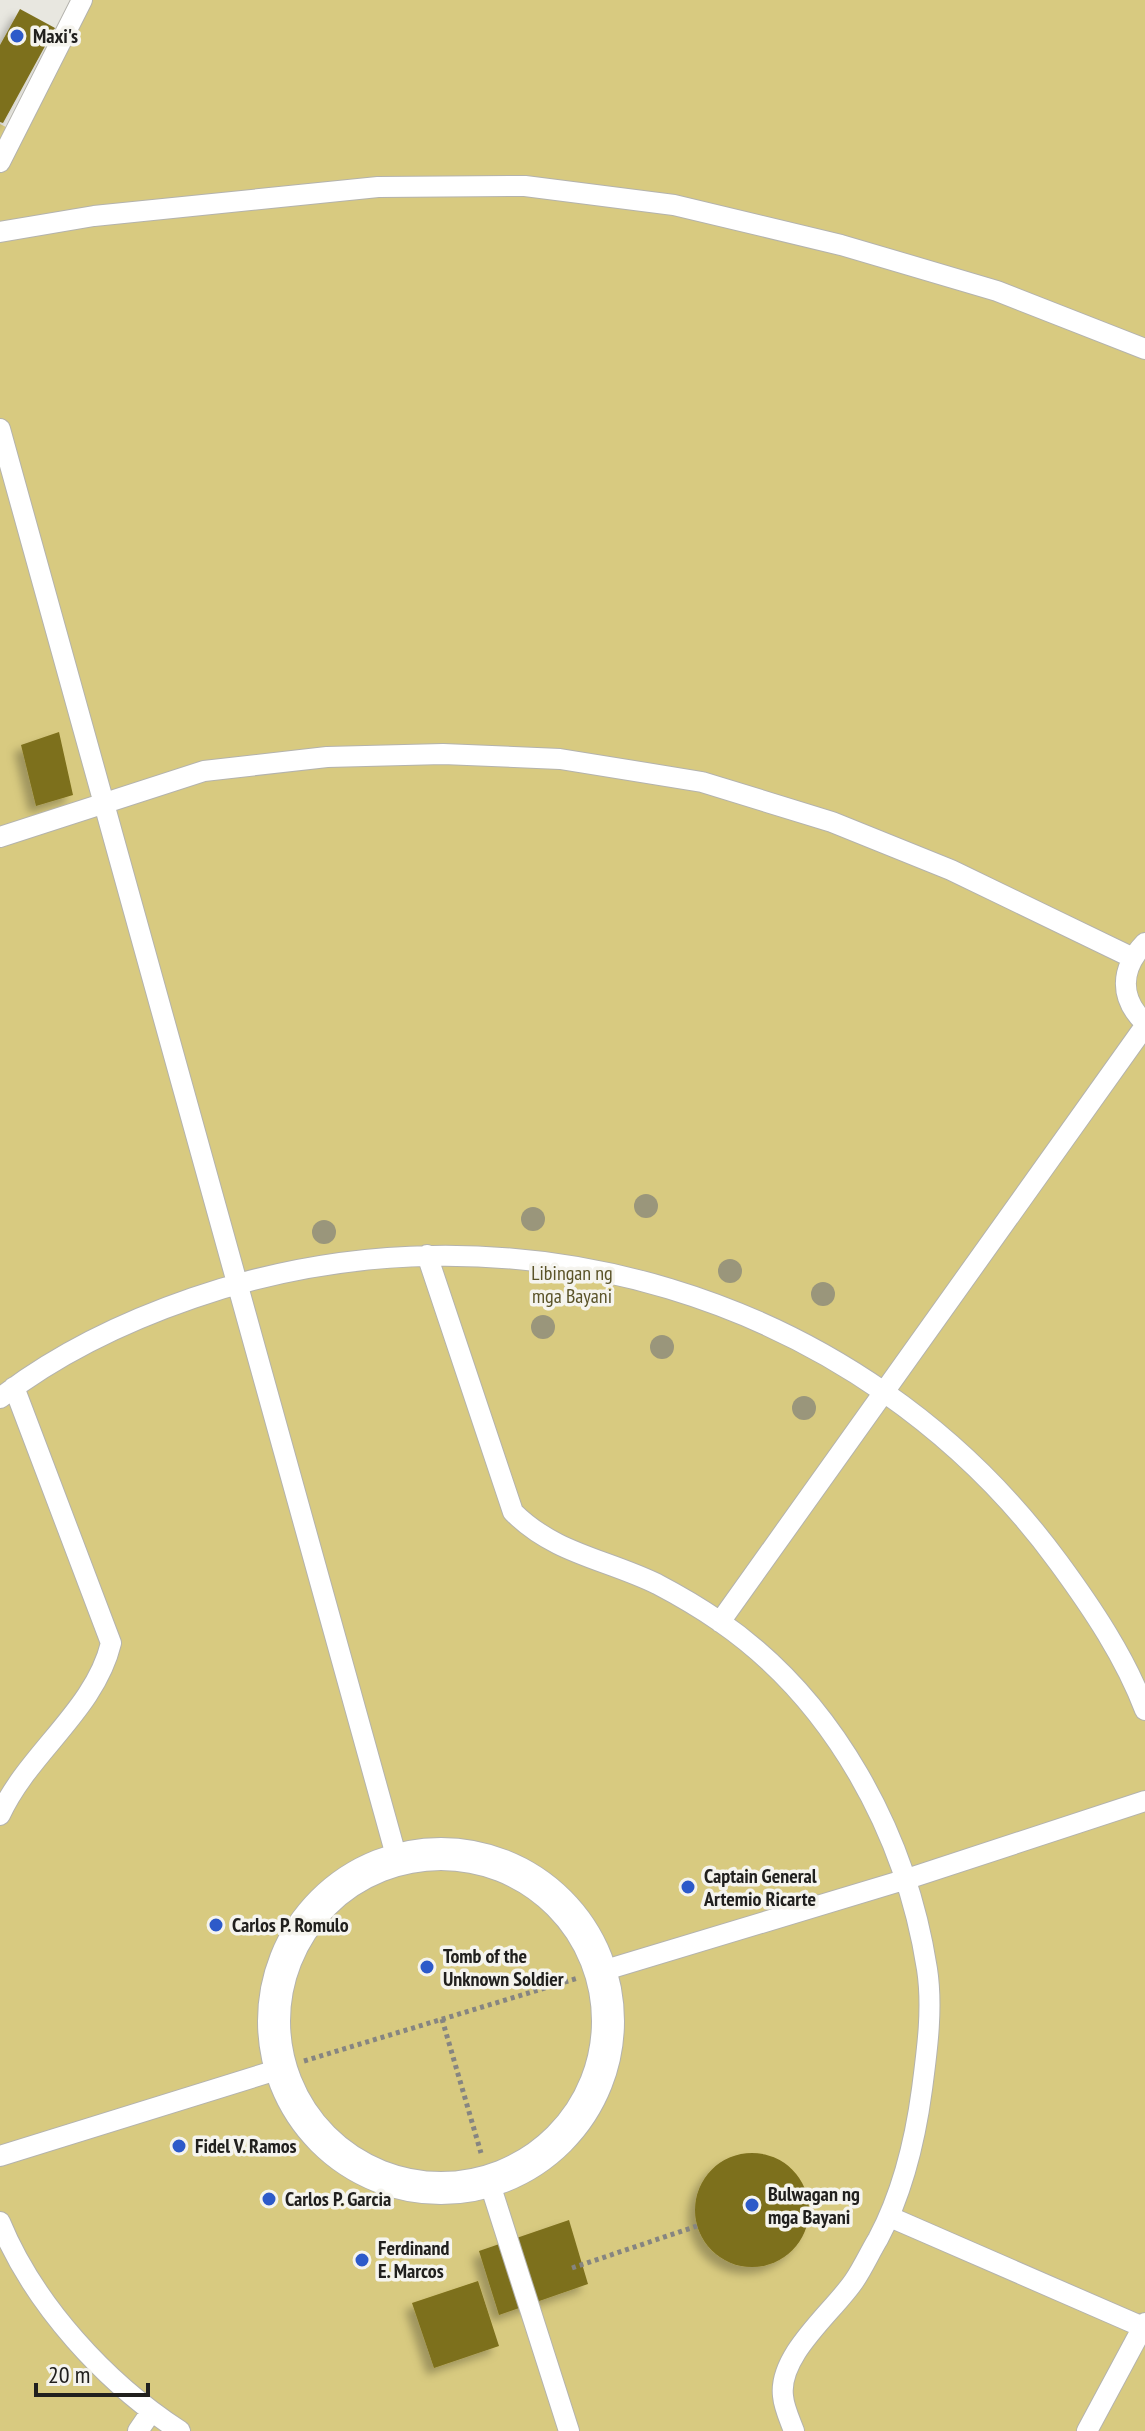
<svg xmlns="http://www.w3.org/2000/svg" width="1145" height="2431" viewBox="0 0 1145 2431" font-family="'PT Sans Narrow',sans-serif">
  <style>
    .green { fill: #d8ca80 }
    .building { fill: #7d6f1c; filter: url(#shadow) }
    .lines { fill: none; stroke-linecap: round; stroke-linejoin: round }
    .service-casing { stroke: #b4b3ad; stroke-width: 22 }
    .pedestrian-casing { stroke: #b4b3ad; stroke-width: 34 }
    .path { stroke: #868581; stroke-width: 5; stroke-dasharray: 4 4; stroke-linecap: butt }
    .service { stroke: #fff; stroke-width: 20 }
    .pedestrian { stroke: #fff; stroke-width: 32 }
    .tree { fill: #9a967b }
    .poi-dot { fill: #2d5ac9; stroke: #f5f4ee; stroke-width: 3 }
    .labels { text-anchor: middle; stroke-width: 7; stroke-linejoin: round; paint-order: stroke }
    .poi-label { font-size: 20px; font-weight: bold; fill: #21201e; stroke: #f5f4ee; text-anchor: start }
    .park-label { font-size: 20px; fill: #5a5328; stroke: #f5f4ee }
  </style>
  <defs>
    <filter id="shadow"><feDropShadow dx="-7" dy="7" stdDeviation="4" flood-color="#0004"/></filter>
  </defs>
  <rect width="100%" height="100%" fill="#e8e7e0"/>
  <path class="green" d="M72 0H1145V2431H0V124L6 127Z"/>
  <path class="building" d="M20 9 55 28 3 123 0 122V45Z
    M59 732 73 795 36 806 21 745Z
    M695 2210a57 57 0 1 1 114 0a57 57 0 1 1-114 0Z
    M569 2220 588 2284 499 2315 479 2251Z
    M478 2281 499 2346 434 2368 412 2303Z"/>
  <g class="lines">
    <defs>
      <path id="service" d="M0 162 82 0
        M0 232 94 216 378 187 525 186 674 205 841 245 997 291 1145 349
        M0 429 397 1859
        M0 837 204 771 327 757 443 754 560 759 702 782 832 822 951 870 1131 957
        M1145 943C1120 969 1119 998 1145 1023
        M427 1255 513 1512C555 1554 606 1559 657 1584 678 1595 700 1608 719 1621 834 1700 906 1834 927 1969 933 2008 927 2051 922 2089 915 2142 903 2192 878 2239 870 2252 863 2268 854 2281 833 2312 778 2355 783 2396 784 2408 790 2420 794 2431
        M0 1398C57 1354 126 1321 193 1298 506 1190 862 1293 1059 1563 1092 1608 1125 1657 1145 1710
        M720 1622 1145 1026
        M0 1815C28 1753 95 1710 111 1643L14 1387
        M602 1971 907 1879 1145 1801
        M0 2156 280 2069
        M489 2181 569 2431
        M890 2217 1145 2328
        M0 2222C34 2305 106 2383 180 2431
        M138 2431 151 2412
        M1087 2431 1145 2323"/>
      <path id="pedestrian" d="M274 2021a167 167 0 1 1 334 0a167 167 0 1 1-334 0Z"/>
    </defs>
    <use href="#service" class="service-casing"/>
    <use href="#pedestrian" class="pedestrian-casing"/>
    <path class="path" d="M442 2019 481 2153
      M304 2061 578 1978
      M572 2268 697 2226"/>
    <use href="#service" class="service"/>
    <use href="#pedestrian" class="pedestrian"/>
  </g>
  <g class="tree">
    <circle cx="646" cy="1206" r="12"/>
    <circle cx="533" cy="1219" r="12"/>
    <circle cx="324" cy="1232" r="12"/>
    <circle cx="730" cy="1271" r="12"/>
    <circle cx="823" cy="1294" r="12"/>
    <circle cx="543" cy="1327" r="12"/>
    <circle cx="662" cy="1347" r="12"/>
    <circle cx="804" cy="1408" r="12"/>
  </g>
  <g class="poi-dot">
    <circle cx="17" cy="36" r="8"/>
    <circle cx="688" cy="1887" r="8"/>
    <circle cx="216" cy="1925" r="8"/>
    <circle cx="427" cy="1967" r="8"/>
    <circle cx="179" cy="2146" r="8"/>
    <circle cx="269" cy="2199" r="8"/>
    <circle cx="752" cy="2205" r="8"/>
    <circle cx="362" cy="2260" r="8"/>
  </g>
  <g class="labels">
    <g class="poi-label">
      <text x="33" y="43">Maxi's</text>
      <text x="704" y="1883">Captain General<tspan x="704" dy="23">Artemio Ricarte</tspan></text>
      <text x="232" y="1932">Carlos P. Romulo</text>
      <text x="443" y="1963">Tomb of the<tspan x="443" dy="23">Unknown Soldier</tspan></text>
      <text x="195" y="2153">Fidel V. Ramos</text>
      <text x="768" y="2201">Bulwagan ng<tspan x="768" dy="23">mga Bayani</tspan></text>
      <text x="285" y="2206">Carlos P. Garcia</text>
      <text x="378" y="2255">Ferdinand<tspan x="378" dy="23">E. Marcos</tspan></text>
    </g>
    <g class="park-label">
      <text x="572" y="1280">Libingan ng<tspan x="572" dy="23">mga Bayani</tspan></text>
    </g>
  </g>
  <path d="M36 2383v12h112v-12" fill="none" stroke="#21201e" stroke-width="4"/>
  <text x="48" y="2383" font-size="24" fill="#21201e" stroke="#f5f4ee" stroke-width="6" paint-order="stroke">20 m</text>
</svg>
